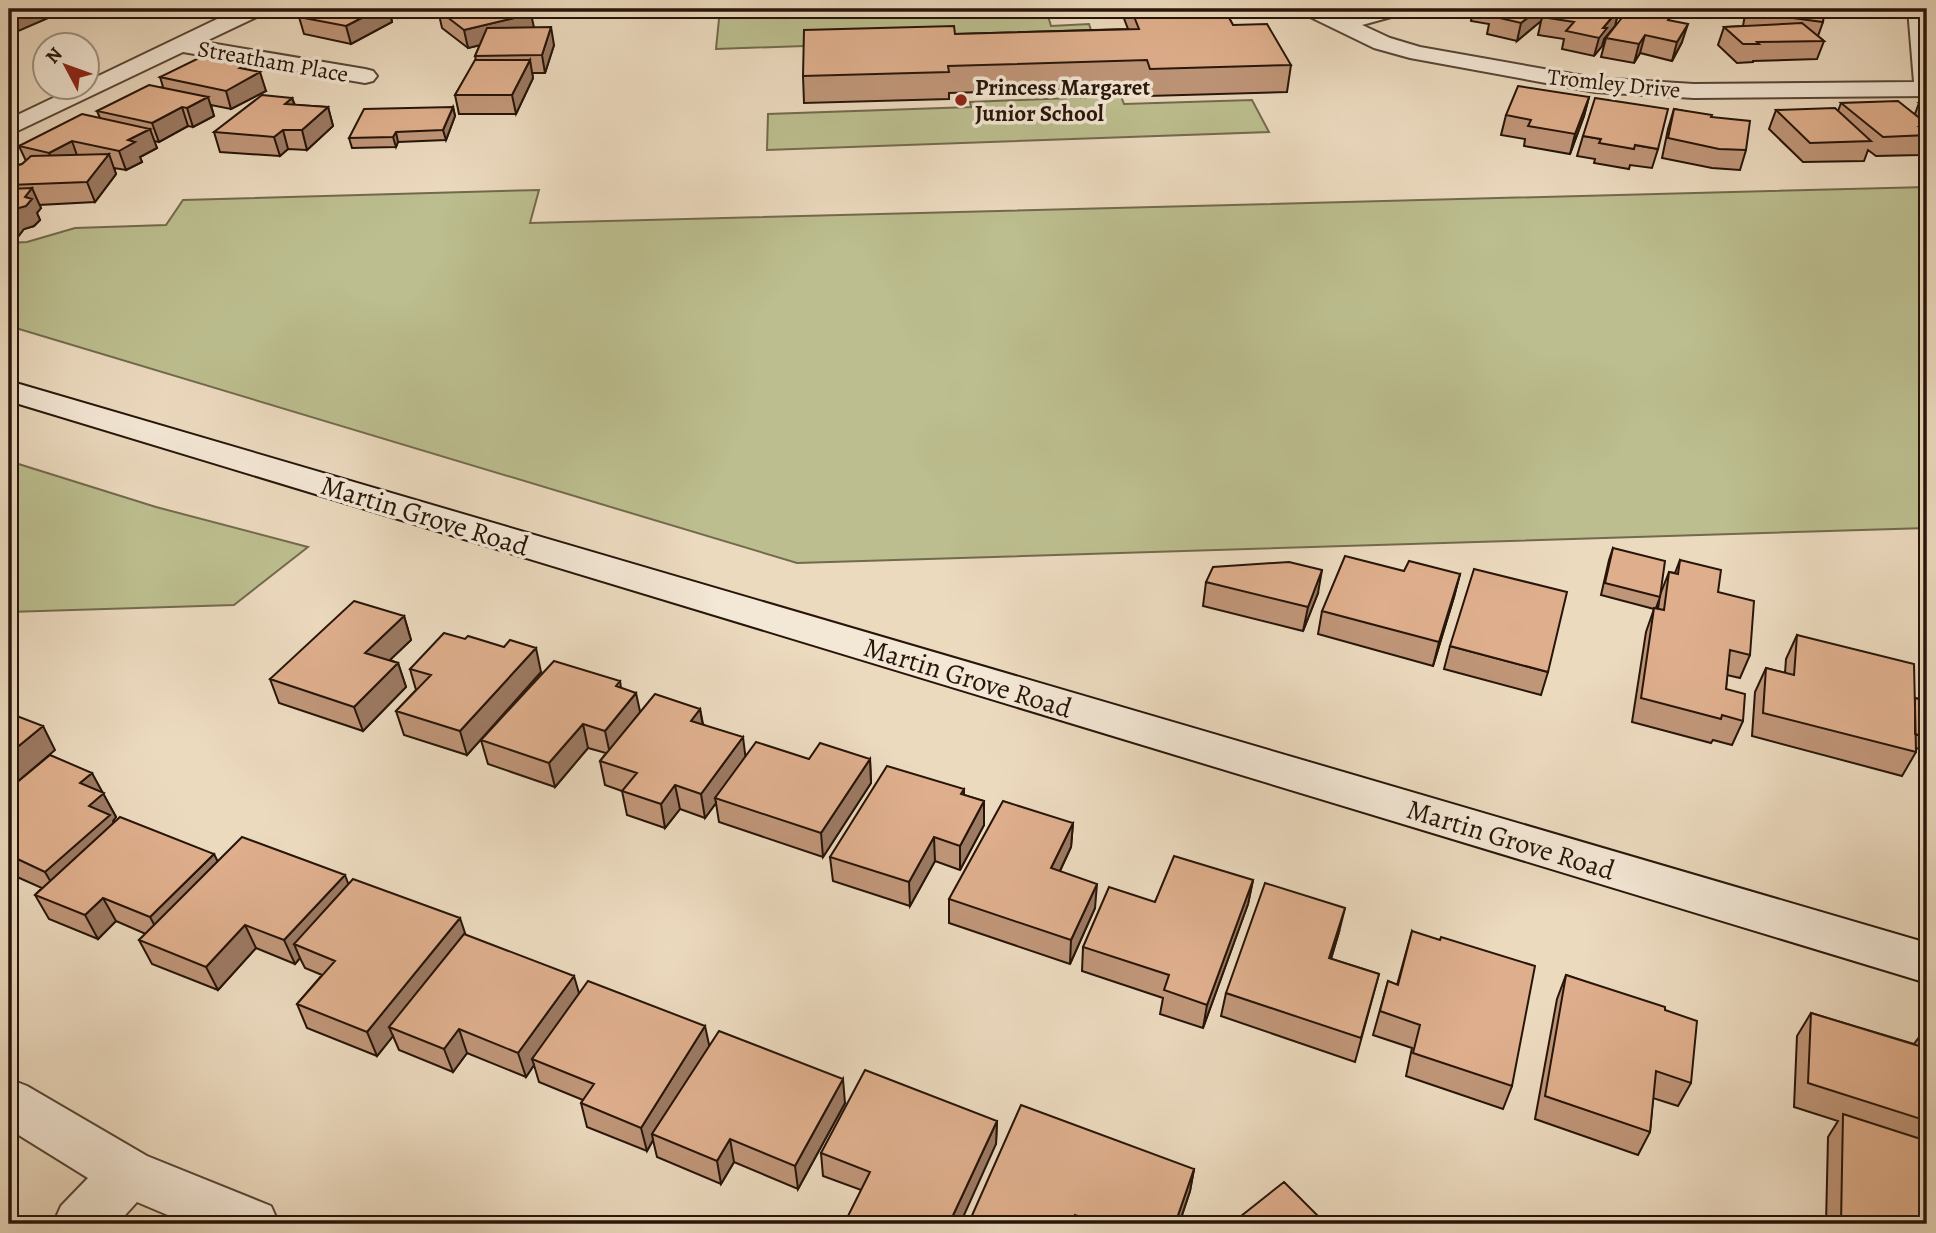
<svg xmlns="http://www.w3.org/2000/svg" width="1936" height="1233" viewBox="0 0 1936 1233" font-family="Alegreya,serif">
  <style>
    .green { fill: #bcbe8f; stroke: #726a4c; stroke-width: 2 }
    .lines { fill: none; stroke-linecap: round; stroke-linejoin: round }
    .minor-casing { stroke: #584636; stroke-width: 4 }
    .secondary-casing { stroke: #271509; stroke-width: 4 }
    .minor { fill: #f3e7d5; fill-rule: evenodd }
    .secondary { fill: #f3e7d5; fill-rule: evenodd }
    .wall { fill: #c09679; stroke: #271509; stroke-width: 2 }
    .shaded-wall { fill: #9c7a63; stroke: #271509; stroke-width: 2 }
    .building { fill: #dfaf8d; stroke: #271509; stroke-width: 2 }
    .poi-dot { fill: #8f2418; stroke: #f3e7d5; stroke-width: 2.5 }
    .labels { text-anchor: middle; stroke-width: 7; stroke-linejoin: round; paint-order: stroke }
    .far-street-label { font-size: 23px; fill: #271509; stroke: #f3e7d5 }
    .far-poi-label { font-size: 23px; font-weight: bold; fill: #271509; stroke: #f3e7d5; text-anchor: start }
    .street-label { font-size: 28px; fill: #271509; stroke: #f3e7d5 }
  </style>
  <rect width="100%" height="100%" fill="#ecdabf"/>
  <filter id="stains"><feTurbulence type="fractalNoise" baseFrequency=".00286" numOctaves="4"/><feColorMatrix values="0 0 0 0 .2 0 0 0 0 .09 0 0 0 0 .02 0 0 0 .5 -.17"/></filter>
  <radialGradient id="worn" r=".72"><stop offset=".6" stop-color="#630" stop-opacity="0"/><stop offset="1" stop-color="#630" stop-opacity=".3"/></radialGradient>
  <path class="green" d="M720 9H1046L1051 26 1089 24 1093 36 716 49Z
    M1121 96 1124 104 1252 100 1269 132 767 150 768 114 971 107 970 102Z
    M1927 187V528L797 563 9 326V243L27 242 75 228 166 225 183 200 539 190 530 223Z
    M9 461 156 507 308 547 234 605 9 612Z"/>
  <g class="lines">
    <defs>
      <path id="minor" d="M238 9H266L263 14 204 42 365 69 373 71 377 76 373 81 365 83 183 52 9 135V119L74 88H88V81Z
        M1301 9H1329L1343 16 1370 9H1405L1402 14 1362 25 1390 38 1420 47 1595 78 1694 84 1914 82 1908 9H1927V96L1694 98 1595 92 1410 58 1374 48 1304 14Z
        M9 1079 27 1086 147 1156 271 1206 279 1224H189L137 1202 117 1224H53L61 1206 88 1178 9 1129Z"/>
      <path id="secondary" d="M9 381 1927 943V983L9 401Z"/>
    </defs>
    <use href="#minor" class="minor-casing"/>
    <use href="#secondary" class="secondary-casing"/>
    <use href="#minor" class="minor"/>
    <use href="#secondary" class="secondary"/>
  </g>
  <path class="wall" d="M315 9H416L398 18 391 17 392 22 351 44 304 34 299 17Z
    M1077 9H1224L1233 25 1291 65 1287 92 1148 96 1145 87 949 93V99L804 103 803 76 955 34 1128 29 1123 16 1080 17Z
    M1473 9H1546L1545 13 1619 9 1615 26 1604 39 1602 46 1594 56 1562 49 1564 39 1538 35 1541 21 1517 41 1487 34 1489 24 1471 21Z
    M1746 9H1834L1832 13 1824 12 1823 22 1818 36 1824 41 1817 59 1753 61V62L1737 63 1718 45 1724 27 1743 26Z
    M438 10 534 27 554 45 545 73H532L533 78 516 114H459L455 95 476 60 475 56 480 45 468 48 442 28Z
    M1670 17 1669 20 1682 42 1672 61 1640 53 1634 63 1601 57 1606 38Z
    M249 70 266 91 231 109 211 105 214 116 193 127 188 126 159 142 154 141 157 148 140 157 142 162 126 170 114 168 116 174 95 202 39 205 41 208 37 213 40 220 34 226 24 229 17 238H9V168L22 164 26 161 19 146 100 118 97 111 163 87 160 77Z
    M1589 97 1584 116 1570 154 1524 146 1525 139 1501 135 1506 115Z
    M292 98 295 105 328 107 333 126 307 150 288 149 280 156 220 152 214 132Z
    M1841 103 1915 114 1919 103H1927V138L1920 155 1876 156 1868 150 1864 161 1803 162 1769 129 1776 110 1838 111Z
    M453 107 455 116 446 140 398 142 396 147 352 148 349 138Z
    M1674 109 1711 117 1746 150 1740 170 1712 168 1662 158 1668 129Z
    M1583 136 1658 149 1652 168 1630 165 1629 169 1594 163 1595 159 1577 156Z
    M1613 548 1660 597 1656 608 1658 609 1660 595 1669 572 1675 573 1680 560 1718 592 1750 655 1740 678 1727 675 1726 689 1743 721 1732 745 1713 740 1711 743 1632 722 1646 632 1654 609 1601 595 1609 560Z
    M1460 574 1454 597 1433 666 1318 634 1322 611Z
    M1206 582 1318 593 1303 631 1203 606Z
    M404 616 411 640 390 660 398 663 406 687 363 731 279 703 270 679Z
    M1797 635 1915 698 1927 701V751L1916 748V752L1902 776 1752 736 1755 692 1766 668 1785 673 1786 659Z
    M465 639 541 672 467 755 404 735 396 711 416 690 410 669Z
    M1450 646 1548 672 1541 695 1444 669Z
    M620 681 621 688 640 712 700 709 703 724 746 756 809 759H870L871 783 823 857 719 822 716 803 705 818 680 809 665 828 627 815 622 791 605 785 600 761 606 753 588 748 555 787 488 764 481 740Z
    M9 789 102 792 116 817 113 821 114 823 218 861 348 884 466 935 579 994 709 1046 845 1103 798 1189 734 1162 721 1184 657 1157 653 1140 647 1151 587 1127 581 1103 583 1100 539 1082 534 1065 526 1077 467 1053 453 1072 399 1050 393 1036 377 1056 307 1028 297 1004 322 975 305 968 300 958 295 964 256 948 218 990 152 964 139 940 146 934 116 921 98 939 49 919 35 895 42 888 15 876 9 881Z
    M964 789V795L984 801V825L960 870 935 861 910 906 833 881 830 857Z
    M1073 823 1071 847 1060 871 1095 908 1070 964 949 923V899Z
    M1253 880 1248 904 1203 1028 1160 1014 1163 998 1082 971 1083 947 1155 902Z
    M1412 931 1512 1086 1503 1109 1406 1076 1412 1048 1373 1035 1388 981 1397 985Z
    M1339 932 1331 959 1379 974 1355 1062 1221 1016 1226 993Z
    M1566 975 1665 1010 1691 1083 1678 1106 1653 1098 1650 1132 1638 1155 1535 1119 1557 999Z
    M1811 1013 1914 1044 1922 1033 1927 1034V1224H1826L1828 1137 1838 1121 1794 1107 1797 1036Z
    M997 1121 996 1144 861 1190 823 1176 821 1153Z
    M1194 1169 1190 1191 1179 1224H970V1220Z"/>
  <path class="shaded-wall" d="M9 9H69L9 35Z
    M379 9H389L392 22 351 44 346 26Z
    M396 9H416L398 18Z
    M1539 9H1546L1544 17H1542L1541 21 1517 41 1521 23Z
    M1619 9 1615 26 1604 39 1602 46 1594 56 1599 38 1603 28Z
    M531 14 535 32 468 48 464 30Z
    M1688 24 1682 42 1672 61 1677 42Z
    M551 27 554 45 545 73 542 55Z
    M1645 35 1640 53 1634 63 1639 44Z
    M530 60 533 78 516 114 512 95Z
    M248 64 251 77 260 72 266 91 231 109 226 91 240 68Z
    M208 97 214 116 193 127 187 108Z
    M1589 97 1584 116 1570 154 1575 134Z
    M292 98 298 117 285 104Z
    M182 107 188 126 159 142 152 123Z
    M328 107 333 126 307 150 302 130Z
    M453 107 455 116 446 140 443 130Z
    M150 129 157 148 140 157 142 162 126 170 119 151 128 140Z
    M283 130 288 149 280 156 274 137Z
    M396 132 398 142 396 147 393 137Z
    M72 141 79 161 57 172 49 153Z
    M109 154 116 174 95 202 87 182Z
    M32 188 41 208 37 213 40 220 34 226 24 229 17 238 9 220V217Z
    M1322 570 1318 593 1303 631 1308 607Z
    M1460 574 1454 597 1433 666 1439 642Z
    M404 616 411 640 373 676 365 653Z
    M536 648 541 672 467 755 460 731Z
    M398 663 406 687 363 731 354 707Z
    M636 693 641 716 610 754 605 731Z
    M700 709 704 733 691 721Z
    M583 724 588 748 555 787 549 763Z
    M43 726 55 750 9 789V754Z
    M743 737 746 761 715 798 716 803 705 818 701 794Z
    M870 759 871 783 823 857 821 833Z
    M92 773 116 817 113 821 122 839 59 896 45 872 89 806 80 783Z
    M675 785 680 809 665 828 661 804Z
    M984 801V825L960 870V846Z
    M1073 823 1071 847 1050 892 1051 868Z
    M934 837 935 861 910 906 909 882Z
    M214 854 226 878 163 941 150 917Z
    M9 866 15 876 9 881Z
    M345 875 354 899 294 944 300 958 295 964 284 940Z
    M1253 880 1248 904 1203 1028 1207 1005Z
    M1097 884 1095 908 1070 964 1071 940Z
    M103 898 116 921 98 939 85 915Z
    M1345 908 1339 932 1324 982 1329 958Z
    M460 918 468 942 389 1027 393 1036 377 1056 367 1032Z
    M245 925 256 948 218 990 206 967Z
    M574 976 581 1000 532 1059 534 1065 526 1077 518 1053Z
    M705 1026 710 1049 652 1134 653 1140 647 1151 641 1128Z
    M459 1029 467 1053 453 1072 444 1049Z
    M843 1079 845 1103 798 1189 795 1166Z
    M997 1121 996 1144 960 1224H949Z
    M730 1139 734 1162 721 1184 717 1161Z
    M1194 1169 1190 1191 1179 1224H1175Z"/>
  <path class="building" d="M315 9H379L346 26 299 17Z
    M442 9H524L531 14 464 30 438 10Z
    M1131 9H1224L1233 25 1267 24 1291 65 1150 69 1147 60 948 66 949 72 803 76 804 30 954 26 955 34 1139 29Z
    M1501 9H1539L1521 23 1491 16Z
    M1550 9H1619L1603 28H1607L1599 38 1566 31 1574 22 1542 17Z
    M1749 9H1824L1823 22 1749 12Z
    M1628 10 1670 17 1668 20 1688 24 1677 42 1645 35 1639 44 1606 38Z
    M1802 23 1824 41 1757 42 1759 44H1743L1724 27Z
    M551 27 542 55 475 56 487 28Z
    M203 56 248 64 240 68 260 72 226 91 160 77Z
    M475 60H530L512 95H455Z
    M149 85 208 97 187 108 182 107 152 123 97 111Z
    M1518 86 1589 97 1575 134 1528 126 1531 120 1506 115Z
    M262 95 292 98 285 104 328 107 302 130H283L274 137 214 132Z
    M1595 98 1668 109 1658 149 1635 145 1634 149 1599 143 1601 139 1583 136Z
    M1898 101 1927 124V127H1919L1927 135 1883 137 1841 103Z
    M1919 103H1927V110Z
    M453 107 443 130 396 132 393 137 349 138 364 109Z
    M1835 108 1871 141 1810 143 1776 110Z
    M1674 109 1712 115 1711 117 1750 121 1746 150 1719 149 1668 138Z
    M82 114 150 129 128 140 135 142 119 151 72 141 49 153 19 146Z
    M109 154 87 182 9 185V168L22 164 31 156Z
    M32 188 25 197 32 199 26 206 15 209 9 217V189Z
    M1613 548 1665 561 1660 597 1605 583Z
    M1345 556 1404 571 1409 561 1460 574 1439 642 1322 611Z
    M1680 560 1721 570 1718 592 1754 601 1750 655 1730 650 1726 689 1745 694 1743 721 1722 715 1721 719 1641 698 1654 608 1664 610 1669 572 1678 574Z
    M1289 562 1322 570 1308 607 1206 582 1213 567Z
    M1474 569 1567 592 1548 672 1450 646Z
    M354 601 404 616 365 653 398 663 354 707 270 679Z
    M444 633 465 639 468 636 504 647 510 640 536 648 460 731 396 711 431 675 410 669Z
    M1797 635 1914 664 1916 752 1763 713 1766 668 1794 675Z
    M554 661 620 681 616 686 636 693 605 731 583 724 549 763 481 740Z
    M655 694 700 709 691 721 743 737 701 794 675 785 661 804 622 791 637 773 600 761Z
    M1915 698 1927 701V737L1915 734Z
    M9 713 43 726 9 754Z
    M756 742 809 759 820 743 870 759 821 833 715 798Z
    M50 755 92 773 80 783 104 793 89 806 110 815 45 872 9 855V789Z
    M887 766 964 789 961 794 984 801 960 846 934 837 909 882 830 857Z
    M1003 801 1073 823 1051 868 1097 884 1071 940 949 899Z
    M120 817 214 854 150 917 103 898 85 915 35 895Z
    M242 837 345 875 284 940 245 925 206 967 139 940Z
    M1174 856 1253 880 1207 1005 1164 990 1169 975 1083 947 1109 887 1155 902Z
    M353 879 460 918 367 1032 297 1004 335 961 294 944Z
    M1265 883 1345 908 1329 958 1379 974 1361 1038 1226 993Z
    M1412 931 1440 940 1441 937 1535 966 1512 1086 1413 1053 1420 1025 1380 1011 1388 981 1398 985Z
    M464 934 574 976 518 1053 459 1029 444 1049 389 1027Z
    M1566 975 1665 1007V1010L1697 1021 1691 1083 1656 1071 1650 1132 1545 1096Z
    M588 981 705 1026 641 1128 581 1103 594 1084 532 1059Z
    M1811 1013 1922 1047V1033L1927 1034V1121L1808 1083Z
    M719 1031 843 1079 795 1166 730 1139 717 1161 652 1134Z
    M865 1070 997 1121 949 1224H844L870 1172 821 1153Z
    M1021 1105 1194 1169 1175 1224H1100L1075 1215 1072 1224H980L970 1220Z
    M1843 1114 1927 1141V1224H1841Z
    M1284 1182 1326 1224H1231Z"/>
  <circle class="poi-dot" cx="961" cy="100" r="7"/>
  <g class="labels">
    <g class="far-street-label">
      <text transform="translate(273 61) rotate(10)" y="8">Streatham Place</text>
      <text transform="translate(1614 83) rotate(6)" y="8">Tromley Drive</text>
    </g>
    <g class="far-poi-label">
      <text x="975" y="95">Princess Margaret<tspan x="975" dy="26">Junior School</tspan></text>
    </g>
    <g class="street-label">
      <text transform="translate(425 515) rotate(17)" y="10">Martin Grove Road</text>
      <text transform="translate(968 677) rotate(17)" y="10">Martin Grove Road</text>
      <text transform="translate(1511 839) rotate(17)" y="10">Martin Grove Road</text>
    </g>
  </g>
  <rect width="1936" height="1233" fill="none" stroke="#ecdabf" stroke-width="35"/>
  <rect x="10" y="10" width="1915" height="1212" fill="none" stroke="#271509" stroke-width="3.5"/>
  <rect x="18" y="18" width="1901" height="1198" fill="none" stroke="#271509" stroke-width="2"/>
  <g transform="translate(66 66) rotate(311)"><circle r="33" fill="#f3e7d5" stroke="#a19383" stroke-width="2"/>
  <path d="M0-5L12 26L0 18L-12 26Z" fill="#8f2418"/>
  <text y="-10" font-size="19" font-weight="bold" text-anchor="middle" fill="#271509">N</text>
  </g>
  <rect width="100%" height="100%" filter="url(#stains)"/>
  <rect width="100%" height="100%" fill="url(#worn)"/>
</svg>
